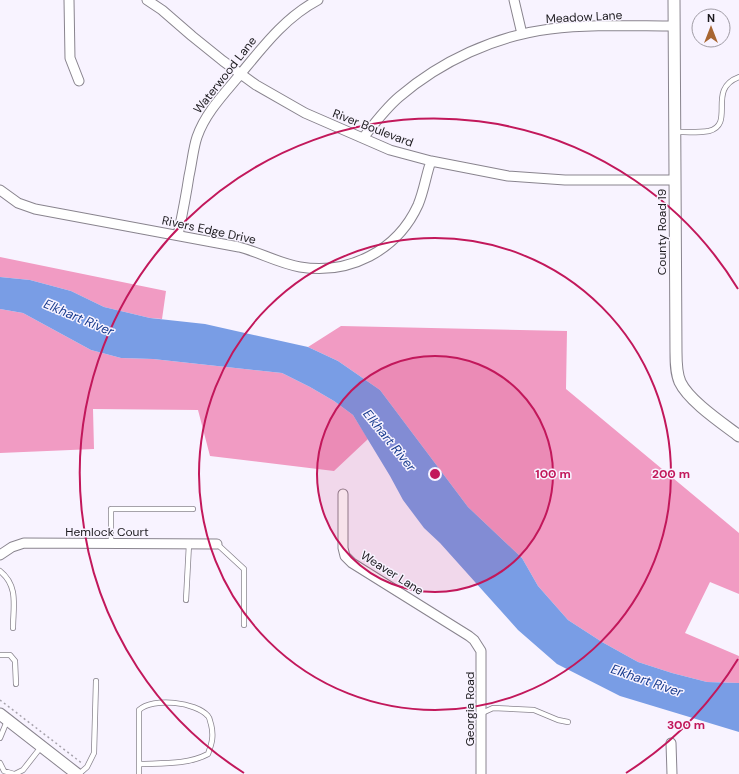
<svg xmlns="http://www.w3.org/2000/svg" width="739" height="774" viewBox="0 0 739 774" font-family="'DM Sans',sans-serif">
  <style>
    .forest { fill: #f19bc3 }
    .water { fill: #799de5 }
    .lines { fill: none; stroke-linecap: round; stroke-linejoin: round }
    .service-casing { stroke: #89848e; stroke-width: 6 }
    .minor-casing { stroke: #89848e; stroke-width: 11 }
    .tertiary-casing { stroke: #89848e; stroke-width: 13 }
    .path { stroke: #a6a2ab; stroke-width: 1.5; stroke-dasharray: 2 3; stroke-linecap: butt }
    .service { stroke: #fff; stroke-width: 4.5 }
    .minor { stroke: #fff; stroke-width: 9 }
    .tertiary { stroke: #fff; stroke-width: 11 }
    .ring { fill: none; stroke: #c2185b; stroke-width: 2 }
    .labels { text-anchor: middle; stroke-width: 3; stroke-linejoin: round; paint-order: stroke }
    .street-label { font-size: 12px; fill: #1b191d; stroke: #f8f3ff }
    .water-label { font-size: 13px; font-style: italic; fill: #183c8f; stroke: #f8f3ff }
    .centre { fill: #c2185b; stroke: #f8f3ff; stroke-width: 2 }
    .ring-label { font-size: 12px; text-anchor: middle; font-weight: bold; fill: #c2185b; stroke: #f8f3ff; stroke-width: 3; stroke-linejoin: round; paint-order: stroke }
  </style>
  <rect width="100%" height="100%" fill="#f8f3ff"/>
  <path class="forest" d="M0 257 166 291 162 319 150 318 104 307 71 291 30 280 0 277Z
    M0 309 23 313 91 350 121 358 153 359 282 373 310 387 334 401 353 415 368 439 334 471 210 456 198 410 93 409 94 449 0 453Z
    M341 326 567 331 566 389 739 533V594L710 582 685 633 739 656V683L707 682 672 673 638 662 602 642 568 620 538 586 522 558 468 507 380 390 338 361 308 347Z"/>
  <path class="water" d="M0 277 30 280 71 291 104 307 150 318 205 324 308 347 338 361 380 390 468 507 522 558 538 586 568 620 602 642 638 662 672 673 707 682 739 683V732L620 696 557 664 518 630 440 543 424 528 403 500 390 476 353 415 334 401 310 387 282 373 153 359 121 358 91 350 23 313 0 309Z"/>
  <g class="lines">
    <defs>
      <path id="service" d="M675 132C686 132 698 133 709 131 736 124 706 89 739 77
        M111 544V509H193
        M217 544 244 569V625
        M0 571C19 586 13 607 13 628
        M186 600 189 544
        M0 655H10L15 661 16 684
        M482 713 493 708 534 710 558 720 568 722
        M0 738 7 721
        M0 763 4 771 14 774
        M139 764C162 763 187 765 208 754 212 743 214 736 211 724 210 722 210 718 208 716 196 702 153 697 139 710V774
        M15 774 23 770 41 747
        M79 774 87 767 94 753 96 681"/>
      <path id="minor" d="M69 0 70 58 79 81
        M147 0 162 10 192 36 223 61 256 85 305 113 390 150 431 161 508 176 565 180H675
        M514 0 522 34
        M363 138C374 124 385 109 399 97 441 61 495 36 550 29 591 24 633 26 674 26
        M0 190 18 203 35 209 239 247C259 252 278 263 300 267 349 275 397 251 418 205 424 191 426 175 431 161
        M178 235C182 216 186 196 189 176 192 163 193 149 197 137 205 114 222 96 238 77 262 48 284 18 318 0
        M343 494V548L345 556 352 563 469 636 474 640 481 651V774
        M0 555 12 547 24 543 217 544
        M671 743 672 774"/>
      <path id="tertiary" d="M674 0 676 352C676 362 676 373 680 382 689 401 722 423 739 436
        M0 714 77 774"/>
    </defs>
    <use href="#service" class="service-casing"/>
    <use href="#minor" class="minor-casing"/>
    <use href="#tertiary" class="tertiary-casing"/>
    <path class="path" d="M0 700 83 764"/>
    <use href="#service" class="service"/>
    <use href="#minor" class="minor"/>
    <use href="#tertiary" class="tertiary"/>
  </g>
  <circle cx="435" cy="474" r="118" fill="#c2185b" fill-opacity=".12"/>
  <g class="ring">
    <circle cx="435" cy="474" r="118"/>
    <circle cx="435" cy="474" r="236"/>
    <path d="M738 659A355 355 0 0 1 626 773M244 773A355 355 0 1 1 738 289"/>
  </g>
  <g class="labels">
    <g class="street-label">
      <text transform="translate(584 17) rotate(-3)" y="4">Meadow Lane</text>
      <text transform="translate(225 75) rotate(-52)" y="4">Waterwood Lane</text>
      <text transform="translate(373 128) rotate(21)" y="4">River Boulevard</text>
      <text transform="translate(209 230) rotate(12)" y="4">Rivers Edge Drive</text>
      <text transform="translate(662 232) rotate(-90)" y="4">County Road 19</text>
      <text x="107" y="536">Hemlock Court</text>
      <text transform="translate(392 573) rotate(32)" y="4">Weaver Lane</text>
      <text transform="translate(470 709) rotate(-90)" y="4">Georgia Road</text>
    </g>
    <g class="water-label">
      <text transform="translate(79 317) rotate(23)" y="5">Elkhart River</text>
      <text transform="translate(390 440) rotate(51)" y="5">Elkhart River</text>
      <text transform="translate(647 680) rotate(19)" y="5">Elkhart River</text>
    </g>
  </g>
  <circle cx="435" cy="474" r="6" class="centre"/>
  <g class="ring-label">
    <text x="553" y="478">100 m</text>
    <text x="671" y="478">200 m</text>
    <text x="686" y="729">300 m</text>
  </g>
  <g transform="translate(711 28)"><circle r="19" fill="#f8f3ff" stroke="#a09ca5"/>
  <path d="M0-3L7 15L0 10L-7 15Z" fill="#a86632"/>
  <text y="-6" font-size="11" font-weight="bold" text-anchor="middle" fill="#1b191d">N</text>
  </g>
</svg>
